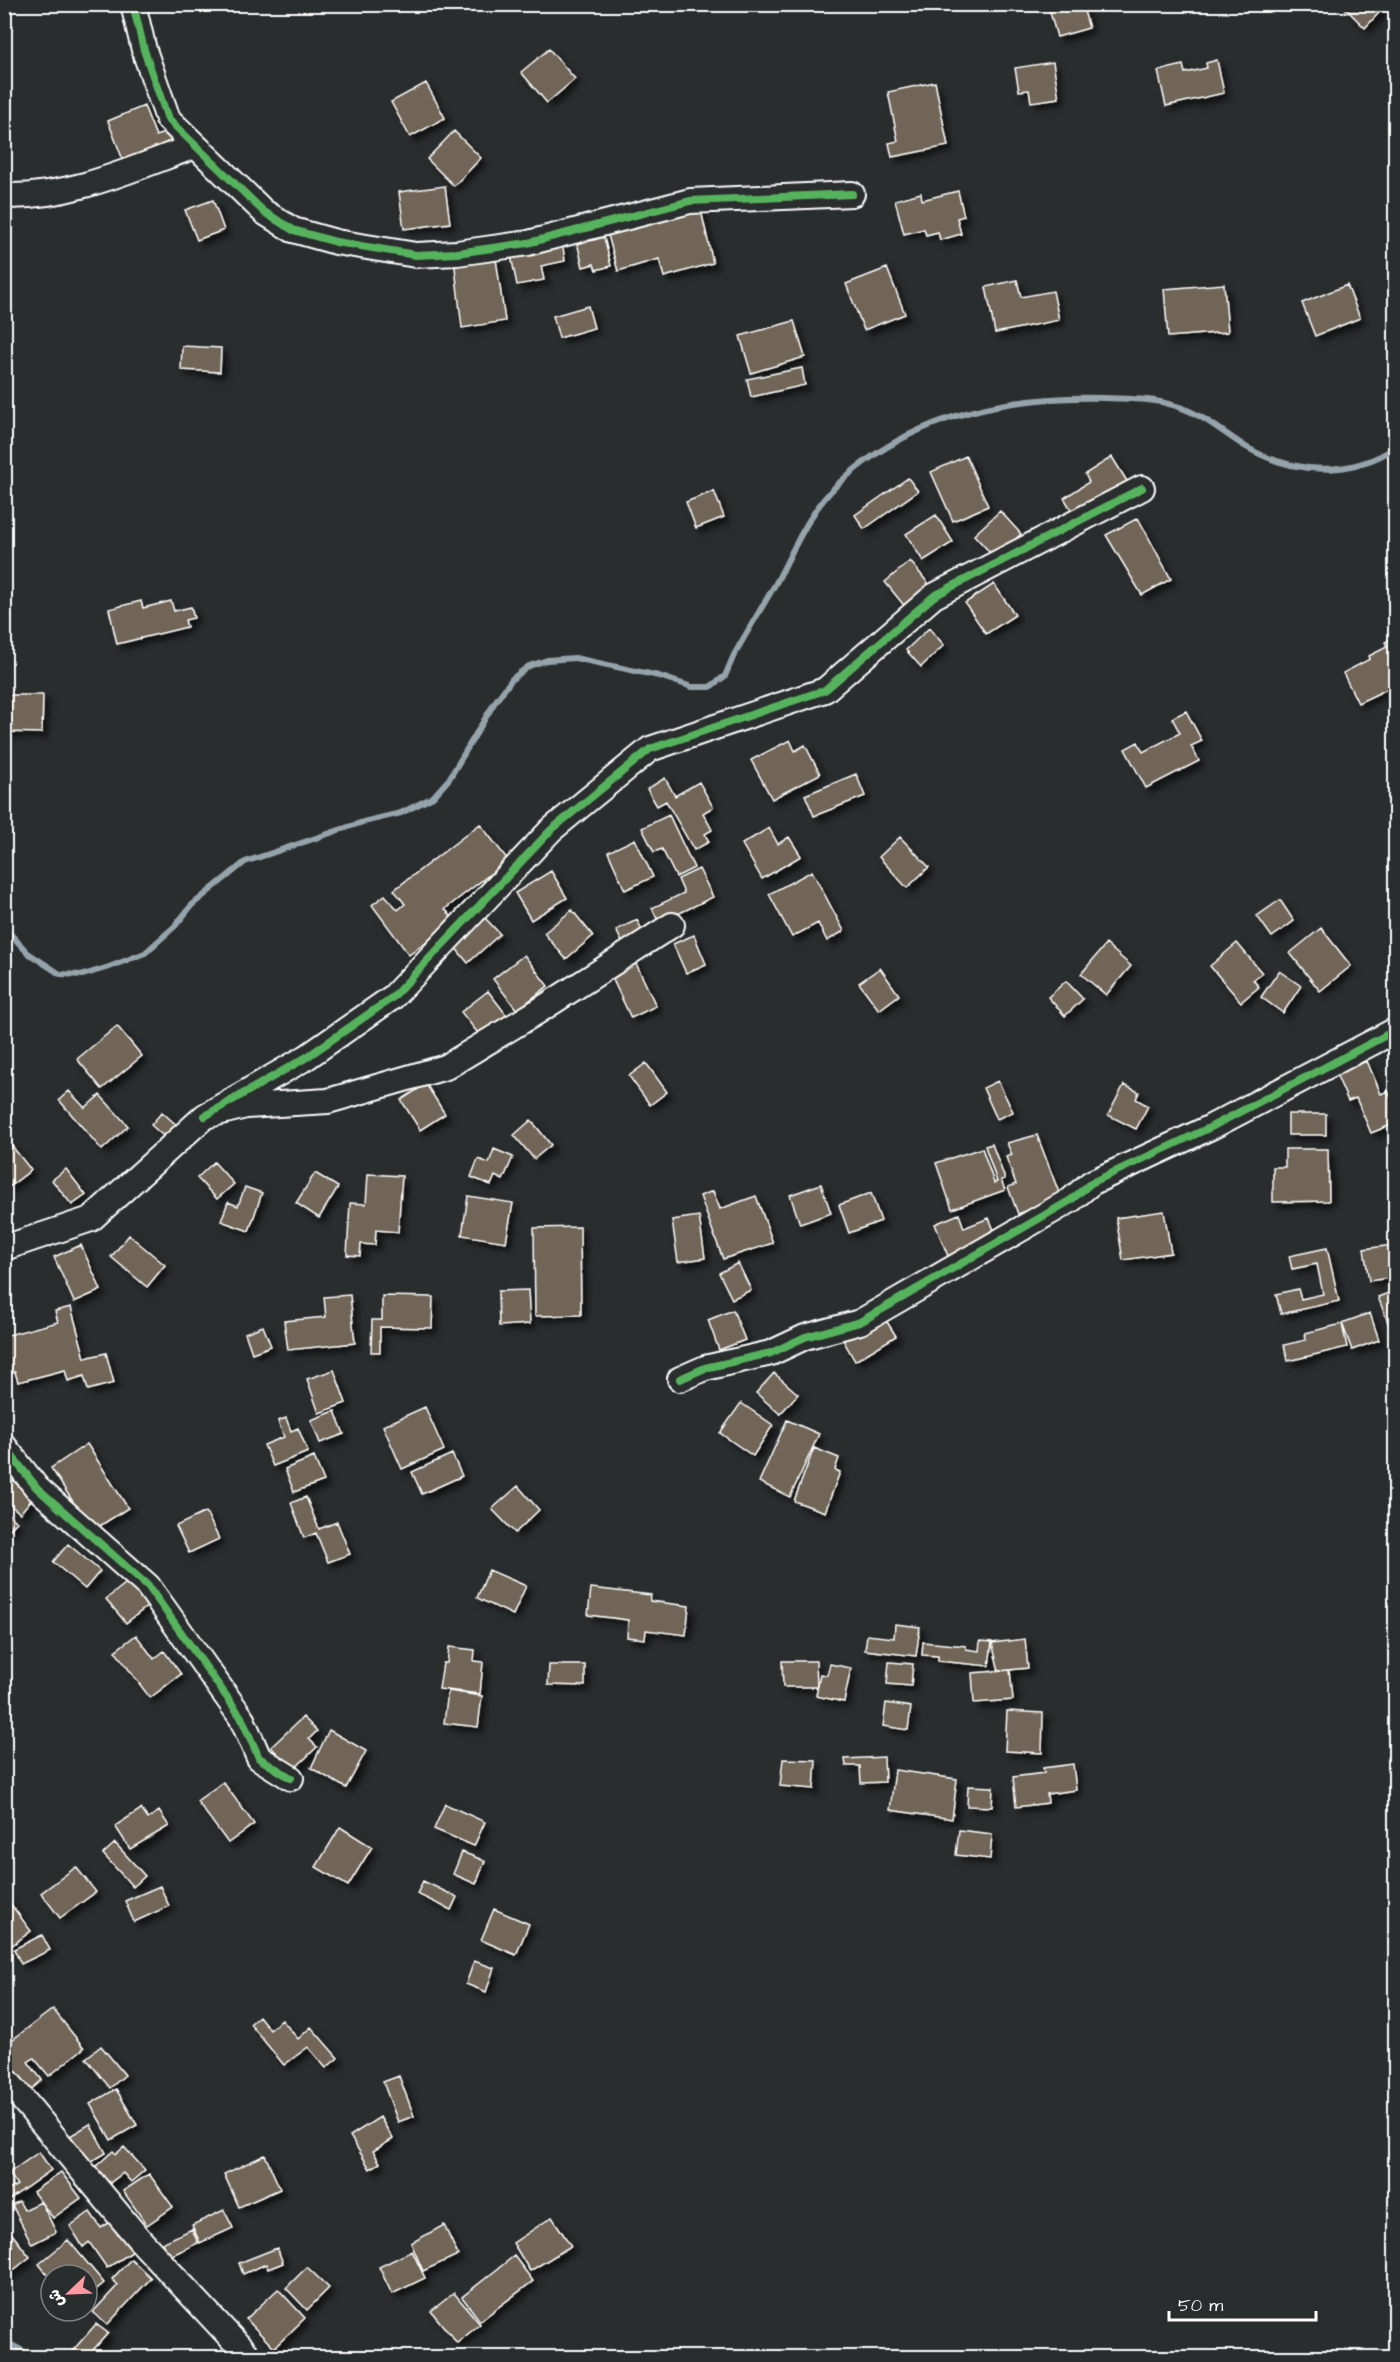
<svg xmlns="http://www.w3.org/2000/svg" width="1400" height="2362" viewBox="0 0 1400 2362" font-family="'Architects Daughter','Playpen Sans Arabic',sans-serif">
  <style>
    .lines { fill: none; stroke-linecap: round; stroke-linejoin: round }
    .stream { stroke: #95a3ab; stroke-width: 6 }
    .building { fill: #6f6556; stroke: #fff; stroke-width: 1.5; filter: url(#shadow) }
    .minor-casing { stroke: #fff; stroke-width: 28 }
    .minor { stroke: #2a2d2e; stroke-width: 24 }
    .cycleway-casing { stroke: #2a2d2e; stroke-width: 11 }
    .cycleway { stroke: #56b35d; stroke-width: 8 }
  </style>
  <defs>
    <filter id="shadow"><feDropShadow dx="5" dy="5" stdDeviation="3" flood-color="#0009"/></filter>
  </defs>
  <rect width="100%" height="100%" fill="#2a2d2e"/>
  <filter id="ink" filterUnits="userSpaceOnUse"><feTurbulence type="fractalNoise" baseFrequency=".0167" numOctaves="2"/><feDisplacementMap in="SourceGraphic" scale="12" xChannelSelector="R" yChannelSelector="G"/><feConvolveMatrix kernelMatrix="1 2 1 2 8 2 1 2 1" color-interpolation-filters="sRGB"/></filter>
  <g filter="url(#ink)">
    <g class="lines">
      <path class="stream" d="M4 927 28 953 60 974 83 975 109 967 145 953 175 926 192 905 245 862 363 822 401 813 433 797 449 779 495 702 512 679 529 666 547 660 575 658 659 676 692 687H710L725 676 734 655C748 630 763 606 777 581 794 549 810 510 837 485 910 416 1007 395 1105 398 1129 399 1153 398 1176 406 1203 414 1223 433 1246 447 1293 474 1350 478 1396 447
        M4 2341 36 2358"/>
    </g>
    <path class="building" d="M1082 4 1089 28 1057 37 1048 5Z
      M1341 4H1387L1365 28Z
      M549 49 575 79 547 103 521 72Z
      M1217 60 1224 93 1166 106 1158 71 1183 65 1185 73 1207 68 1206 63Z
      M1053 62 1059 98 1031 102 1029 90 1019 91 1015 68Z
      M935 82 948 146 892 157 889 143 898 141 888 92Z
      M426 83 445 118 410 137 391 102Z
      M144 106 156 136 169 131 173 141 123 160 108 121Z
      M454 131 481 158 454 186 427 159Z
      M445 186 450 223 404 229 399 192Z
      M958 191 964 216 957 218 961 234 940 240 938 232 926 235 924 229 904 234 895 200 921 193 922 200Z
      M213 200 224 230 197 240 185 210Z
      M700 206 713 263 664 277 659 259 618 271 608 235 674 216Z
      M587 231 590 241 604 237 611 266 596 270 594 264 583 267 575 234Z
      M562 241 565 261 541 266 544 280 517 285 510 251Z
      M495 252 505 321 462 328 454 259Z
      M887 268 905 314 864 330 846 284Z
      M1017 280 1021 297 1053 291 1059 320 995 333 986 287Z
      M1224 284 1228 332 1168 337 1164 289Z
      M1347 285 1360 318 1315 336 1302 303Z
      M588 306 594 328 559 338 553 316Z
      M794 321 805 357 751 373 740 336Z
      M182 346 221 348 220 372 181 370Z
      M802 368 805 385 751 397 747 379Z
      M966 456 988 506 953 521 931 472Z
      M1112 457 1130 486 1077 519 1064 498 1089 482 1085 474Z
      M908 478 918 491 864 529 855 515Z
      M714 491 724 517 696 528 686 502Z
      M1000 511 1021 534 995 558 974 535Z
      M936 515 953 542 923 561 906 534Z
      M1138 518 1171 579 1142 595 1106 535Z
      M910 561 932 588 907 609 885 582Z
      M994 584 1015 615 986 634 965 603Z
      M141 601 143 608 171 601 174 611 191 607 194 618 185 620 187 627 117 644 109 609Z
      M929 628 944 645 921 667 906 650Z
      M1396 636V685L1358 703 1343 673 1370 659 1369 656 1387 647 1385 642Z
      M4 695H43L42 733 4 732Z
      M1186 711 1202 741 1191 746 1199 761 1146 788 1125 749 1138 742 1143 752 1180 733 1172 718Z
      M790 740 795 751 805 745 820 774 772 799 751 760Z
      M856 774 865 796 814 816 805 795Z
      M665 778 675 796 699 782 713 807 703 813 712 830 705 834 709 842 694 850 666 801 657 806 647 789Z
      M669 815 694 868 676 877 662 849 654 852 642 828Z
      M480 824 508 860 445 909 454 920 409 955 372 905 385 895 398 910 405 904 394 890Z
      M769 828 778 844 789 837 801 856 762 879 742 844Z
      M900 837 929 867 907 888 879 857Z
      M635 839 653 877 625 890 608 852Z
      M699 869 713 897 659 923 652 908 684 893 678 879Z
      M551 871 567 898 531 920 515 893Z
      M812 871 844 931 827 941 818 923 792 937 769 894Z
      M1280 900 1294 921 1272 937 1257 916Z
      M572 910 593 936 566 959 544 933Z
      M485 918 500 934 468 963 454 946Z
      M637 920 645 936 624 946 616 930Z
      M1321 928 1351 966 1320 991 1290 953Z
      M694 935 706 964 686 973 673 944Z
      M1237 943 1262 973 1253 980 1259 987 1241 1002 1210 966Z
      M1106 944 1131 966 1106 995 1081 974Z
      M524 955 548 986 517 1010 493 979Z
      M633 957 656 1006 631 1018 608 969Z
      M880 968 899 995 879 1010 859 983Z
      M1279 971 1301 986 1283 1013 1261 997Z
      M1066 981 1083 999 1065 1016 1048 997Z
      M488 991 512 1022 485 1042 461 1012Z
      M117 1026 142 1056 102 1089 77 1059Z
      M1367 1061 1381 1094 1388 1091 1396 1109V1123L1371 1133 1356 1098 1348 1101 1336 1074Z
      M646 1063 667 1092 650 1105 629 1076Z
      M998 1081 1013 1112 997 1119 983 1088Z
      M426 1084 445 1114 420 1130 401 1100Z
      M1124 1085 1139 1092 1136 1099 1148 1106 1136 1129 1108 1115Z
      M69 1091 85 1108 100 1095 128 1126 102 1150 59 1100Z
      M162 1112 181 1129 170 1142 151 1125Z
      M1288 1114H1326V1135H1288Z
      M531 1120 551 1145 534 1159 514 1135Z
      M1037 1135 1061 1198 1018 1214 1008 1187 1016 1184 1006 1157 1012 1155 1007 1143Z
      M8 1141 31 1170 5 1190 4 1144Z
      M992 1144 1005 1179 1001 1180 1005 1190 952 1209 936 1163 982 1148 994 1183 997 1182 985 1146Z
      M494 1149 513 1157 503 1180 495 1176 491 1185 471 1177 478 1159 489 1163Z
      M1285 1149H1328L1329 1201 1273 1202V1167H1285Z
      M214 1162 234 1184 217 1199 197 1178Z
      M66 1169 86 1195 72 1205 52 1180Z
      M315 1173 338 1187 319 1218 296 1203Z
      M368 1174 402 1176 398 1232 376 1230 375 1245 361 1244 360 1256 347 1255 350 1203 366 1204Z
      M821 1184 831 1213 800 1224 790 1195Z
      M245 1187 262 1193 249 1231 221 1221 228 1202 238 1206Z
      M713 1191 720 1209 756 1196 773 1243 723 1259 700 1196Z
      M871 1193 881 1221 849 1233 839 1205Z
      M468 1196 513 1203 506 1242 462 1235Z
      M1164 1211 1171 1253 1123 1260 1116 1218Z
      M959 1214 964 1228 989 1218 997 1237 948 1256 935 1224Z
      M699 1216 705 1258 678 1262 672 1220Z
      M580 1227 581 1315 535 1316 534 1228Z
      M129 1235 165 1265 147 1287 111 1257Z
      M81 1245 101 1290 74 1302 54 1257Z
      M1392 1245 1396 1277 1369 1281 1364 1249Z
      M1327 1248 1339 1301 1281 1314 1276 1294 1298 1289 1301 1299 1323 1294 1317 1264 1292 1269 1289 1256Z
      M738 1263 751 1290 732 1299 719 1273Z
      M528 1290 530 1324 499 1326 498 1291Z
      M1396 1290V1328L1391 1330 1378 1297Z
      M350 1295 355 1343 288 1350 284 1321 326 1317 324 1297Z
      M382 1296 433 1297 432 1328 380 1327V1352H371L372 1320H382Z
      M71 1307 85 1358 106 1353 114 1383 88 1390 84 1376 68 1381 65 1370 18 1382 15 1372 4 1375V1336L58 1322 55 1311Z
      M733 1310 745 1340 719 1350 708 1320Z
      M1370 1313 1379 1340 1352 1350 1342 1323Z
      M882 1314 896 1336 855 1361 842 1338Z
      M1342 1324 1347 1347 1288 1361 1284 1345 1306 1340 1305 1333Z
      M263 1326 271 1346 252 1353 245 1333Z
      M334 1370 346 1403 319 1413 307 1379Z
      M774 1373 798 1394 780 1414 756 1393Z
      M741 1403 773 1425 753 1456 720 1433Z
      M425 1407 444 1450 402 1469 383 1426Z
      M335 1411 344 1434 320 1443 311 1420Z
      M286 1418 291 1431 298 1428 308 1452 273 1466 264 1445 284 1437 278 1421Z
      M787 1420 819 1434 790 1497 759 1482Z
      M87 1444 128 1508 92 1531 51 1468Z
      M814 1448 839 1458 835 1470 840 1472 825 1512 794 1501Z
      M452 1454 462 1476 422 1494 412 1472Z
      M314 1457 324 1481 294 1492 285 1469Z
      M10 1478 33 1498 20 1513 4 1500V1485Z
      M518 1486 539 1510 515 1533 492 1509Z
      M306 1497 319 1529 337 1522 350 1554 328 1562 316 1533 304 1538 291 1503Z
      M4 1510 17 1522 4 1535Z
      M206 1512 219 1539 189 1553 176 1526Z
      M68 1544 100 1571 85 1589 53 1562Z
      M489 1570 526 1586 513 1615 477 1598Z
      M130 1580 149 1605 126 1623 106 1599Z
      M591 1588 651 1595 650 1601 689 1606 686 1635 646 1630 645 1639 627 1637 628 1620 588 1615Z
      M895 1624 920 1627 916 1656 865 1650 867 1635 894 1638Z
      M136 1635 154 1659 164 1651 181 1674 150 1698 115 1651Z
      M1025 1639 1028 1668 999 1671 992 1643Z
      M980 1641 992 1642 989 1666 938 1661V1656L922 1655 923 1642 966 1646V1649L979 1651Z
      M449 1647 475 1650 474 1661 483 1662 480 1694 439 1689 443 1663H447Z
      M782 1661H816L817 1687H783Z
      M889 1662 913 1664 911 1686 887 1684Z
      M830 1664 851 1668 844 1702 816 1696 820 1674 827 1675Z
      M549 1665H585V1686L548 1685Z
      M1010 1670 1013 1700 974 1703 972 1673Z
      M448 1691 482 1696 478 1727 444 1723Z
      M886 1703 911 1707 908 1730 883 1726Z
      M1007 1711 1043 1713 1042 1753 1005 1751Z
      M303 1717 317 1731 309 1739 317 1747 293 1770 271 1747Z
      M329 1730 366 1751 346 1788 311 1768Z
      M884 1757 885 1782 861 1783 860 1766H846L845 1759Z
      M783 1759 816 1760 814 1789 780 1786Z
      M1073 1764 1076 1790 1047 1794 1048 1803 1016 1807 1013 1777 1044 1773 1043 1768Z
      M895 1770 957 1779 952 1819 890 1810Z
      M223 1782 254 1824 228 1843 197 1801Z
      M968 1786 993 1787 992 1807 967 1806Z
      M445 1804 485 1822 474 1846 434 1829Z
      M141 1809 148 1819 159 1811 169 1826 130 1849 115 1826Z
      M340 1827 372 1847 348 1886 316 1867Z
      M959 1830 992 1834 990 1859 956 1855Z
      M115 1843 145 1876 133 1887 103 1854Z
      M462 1852 485 1861 476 1884 453 1874Z
      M76 1867 96 1892 60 1918 41 1893Z
      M423 1881 457 1897 451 1910 417 1894Z
      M160 1886 169 1906 134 1922 125 1901Z
      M4 1895 31 1931 7 1949 4 1945Z
      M494 1909 529 1924 516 1955 481 1940Z
      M42 1935 50 1950 21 1964 14 1949Z
      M474 1961 494 1968 486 1992 466 1984Z
      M53 2009 84 2048 49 2076 34 2058 28 2062 42 2080 25 2095 4 2069V2046Z
      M259 2016 270 2030 282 2020 298 2039 311 2027 338 2058 326 2068 308 2047 284 2065 250 2024Z
      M101 2046 125 2075 110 2088 86 2058Z
      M399 2076 414 2116 398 2122 383 2082Z
      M116 2089 137 2125 111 2140 90 2104Z
      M380 2117 393 2139 373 2151 380 2163 370 2169 350 2136Z
      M90 2124 106 2153 86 2165 70 2136Z
      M124 2147 145 2170 131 2182 123 2173 107 2185 93 2169 113 2151 116 2154Z
      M39 2152 51 2170 7 2201 4 2193 17 2185 9 2173Z
      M265 2155 280 2189 239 2207 224 2174Z
      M61 2172 81 2198 53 2218 33 2192Z
      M149 2174 173 2207 147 2225 123 2191Z
      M19 2201 24 2210 41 2202 56 2232 32 2244 12 2205Z
      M224 2210 233 2228 200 2243 192 2225Z
      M90 2212 101 2228 112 2221 132 2252 107 2268 89 2242 83 2247 70 2226Z
      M552 2217 571 2246 530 2271 513 2243Z
      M4 2224 30 2257 6 2276 4 2274Z
      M444 2225 458 2255 423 2271 411 2243Z
      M192 2229 198 2243 168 2257 162 2243Z
      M68 2240 104 2283 87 2297V2275H51V2279L39 2264Z
      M277 2248 283 2263 268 2269 266 2264 243 2274 239 2263Z
      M412 2251 425 2278 392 2294 379 2267Z
      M514 2256 533 2281 480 2321 462 2297Z
      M131 2259 151 2278 107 2325 93 2312 118 2285 112 2279Z
      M307 2267 329 2288 307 2310 286 2288Z
      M278 2289 305 2318 274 2348 246 2319Z
      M454 2293 480 2324 457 2343 431 2311Z
      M96 2324 108 2333 86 2358H70L68 2356Z"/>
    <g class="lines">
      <defs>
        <path id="minor" d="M133 4 144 50 168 119 264 212 293 230 336 242 416 255 457 253 528 243 690 201 852 194
          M4 196C71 198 134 168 195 146
          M205 1116 307 1057 393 997 551 830 650 749 825 690 934 596 1142 488
          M4 1248 91 1219 205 1116 246 1106 328 1101 446 1067 537 1012 672 925
          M680 1379 705 1368 771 1353 805 1337 860 1322 1071 1200 1091 1183 1211 1127 1396 1030
          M4 1446 37 1488 148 1586 241 1717 259 1758 291 1778
          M4 2077 139 2239 250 2358"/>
      </defs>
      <use href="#minor" class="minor-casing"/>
      <use href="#minor" class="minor"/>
      <defs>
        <path id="cycleway" d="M133 4 144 50 168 119 264 212 293 230 336 242 416 255 457 253 528 243 690 201 852 194
          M205 1116 307 1057 393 997 551 830 650 749 825 690 934 596 1142 488
          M680 1379 705 1368 771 1353 805 1337 860 1322 1071 1200 1091 1183 1211 1127 1396 1030
          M4 1446 37 1488 148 1586 241 1717 259 1758 291 1778"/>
      </defs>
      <use href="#cycleway" class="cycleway-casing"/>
      <use href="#cycleway" class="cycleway"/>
    </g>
  </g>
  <rect width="1400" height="2362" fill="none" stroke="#2a2d2e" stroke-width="24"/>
  <rect x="12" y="12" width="1376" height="2338" fill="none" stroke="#fff" stroke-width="2" filter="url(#ink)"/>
  <g transform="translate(69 2293) rotate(247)"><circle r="28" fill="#2a2d2e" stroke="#7f8182" stroke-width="1.5"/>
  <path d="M0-4.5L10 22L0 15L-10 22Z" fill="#ff9aa2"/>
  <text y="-9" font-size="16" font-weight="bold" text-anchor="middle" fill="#ffffff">ش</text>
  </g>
  <path d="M1169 2311v9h147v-9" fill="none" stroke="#ffffff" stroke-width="3"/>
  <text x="1178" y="2311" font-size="18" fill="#ffffff" stroke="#2a2d2e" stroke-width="4.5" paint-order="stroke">50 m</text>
</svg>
